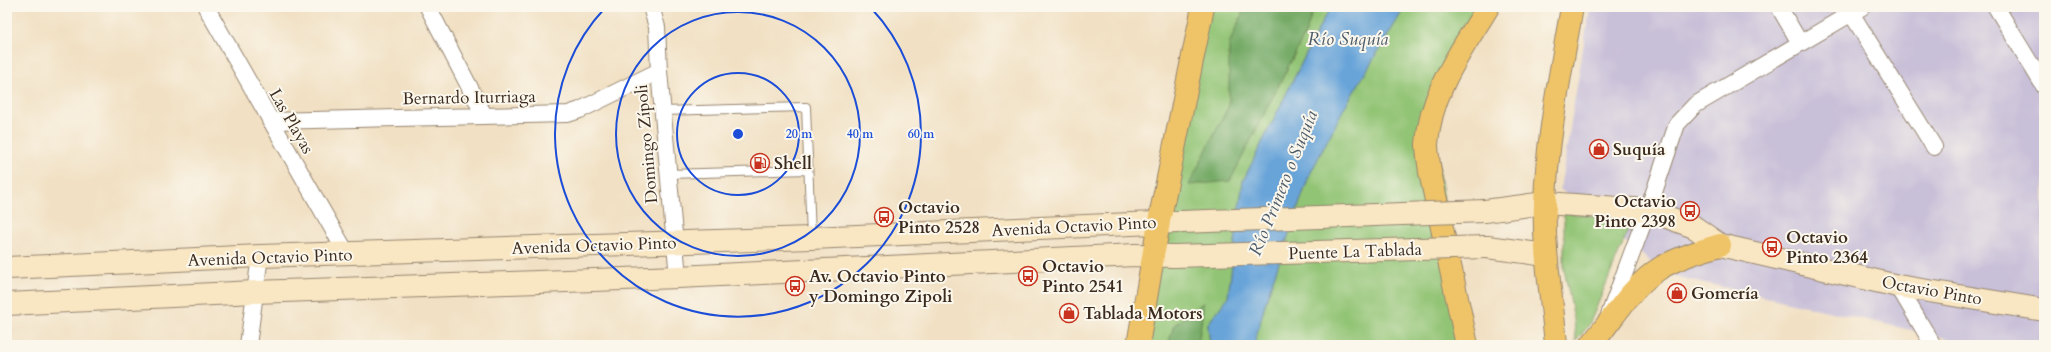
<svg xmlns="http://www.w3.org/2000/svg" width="2051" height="352" viewBox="0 0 2051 352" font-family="Cardo,serif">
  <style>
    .industrial { fill: #c8bfd8 }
    .green { fill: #92c474; stroke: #667749 }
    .forest { fill: #75aa66; stroke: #586a42 }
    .water { fill: #69a4d9; stroke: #52677c }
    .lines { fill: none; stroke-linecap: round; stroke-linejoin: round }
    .lane-casing { stroke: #968570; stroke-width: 10 }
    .street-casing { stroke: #968570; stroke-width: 18 }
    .secondary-casing { stroke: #968570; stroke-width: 24 }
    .primary-casing { stroke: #968570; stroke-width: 24 }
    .lane { stroke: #fff; stroke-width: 8 }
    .street { stroke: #fff; stroke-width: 16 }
    .secondary { stroke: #f9e7c3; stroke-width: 22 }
    .primary { stroke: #efc469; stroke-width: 22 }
    .secondary-bridge-casing { stroke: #968570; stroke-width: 24; stroke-linecap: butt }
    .secondary-bridge { stroke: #f9e7c3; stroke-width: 22 }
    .ring { fill: none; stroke: #1d4ed8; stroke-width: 2 }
    .labels { text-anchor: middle; stroke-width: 4; stroke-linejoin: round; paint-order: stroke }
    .street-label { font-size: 17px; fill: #3b2a1e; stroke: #fbf7ec }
    .poi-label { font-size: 17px; font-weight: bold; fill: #3b2a1e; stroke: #fbf7ec; text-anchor: start }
    .water-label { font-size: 18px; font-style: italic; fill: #4d5b69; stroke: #fbf7ec }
    .centre { fill: #1d4ed8; stroke: #fbf7ec; stroke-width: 2 }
    .ring-label { font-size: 12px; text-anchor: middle; font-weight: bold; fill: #1d4ed8; stroke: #fbf7ec; stroke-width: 4; stroke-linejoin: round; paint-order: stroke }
  </style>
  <rect width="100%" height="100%" fill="#fbf7ec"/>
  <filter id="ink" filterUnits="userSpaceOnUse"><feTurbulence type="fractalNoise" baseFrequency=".025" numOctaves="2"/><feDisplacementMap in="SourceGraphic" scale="8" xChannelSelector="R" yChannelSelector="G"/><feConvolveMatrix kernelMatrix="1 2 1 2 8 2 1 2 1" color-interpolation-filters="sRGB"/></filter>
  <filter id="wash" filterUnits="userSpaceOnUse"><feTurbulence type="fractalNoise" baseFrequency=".012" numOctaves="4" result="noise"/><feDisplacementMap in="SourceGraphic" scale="16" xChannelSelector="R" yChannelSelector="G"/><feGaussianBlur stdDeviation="0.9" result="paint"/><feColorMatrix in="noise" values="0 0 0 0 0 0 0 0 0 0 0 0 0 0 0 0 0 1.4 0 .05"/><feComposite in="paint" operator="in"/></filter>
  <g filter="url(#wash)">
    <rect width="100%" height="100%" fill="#f1e0c3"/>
    <path class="industrial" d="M1590 7H2044V345H1976L1666 274 1560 189Z"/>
    <path class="green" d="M1203 7H1332L1324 18 1243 181 1228 297 1208 324 1210 345H1138Z
      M1405 7H1488L1431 118 1467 345H1254L1267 297 1309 176 1344 108Z
      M1564 213 1633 219 1589 325 1576 341 1574 319 1564 269Z"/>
    <path class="forest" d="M1245 7H1314L1306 32 1230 181 1189 185 1229 105V44Z
      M1204 302 1198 345H1168L1174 325Z"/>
    <path class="water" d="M1332 7H1405L1344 108 1309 176 1267 297 1254 345H1210L1208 324 1228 297 1243 181 1324 18Z"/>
  </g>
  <g filter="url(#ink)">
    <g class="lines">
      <defs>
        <path id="lane" d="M663 111 806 107 811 237
          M669 174 808 170"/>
        <path id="street" d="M206 7 347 254
          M428 7 484 115
          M651 7 657 27 659 71 678 277
          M1779 7 1800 43
          M1996 7 2044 86
          M1851 13 1934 147
          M270 121 568 114 580 110 659 71
          M1898 286 1933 345
          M1609 315 1648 210 1677 124 1695 105 1862 7
          M248 345 260 256"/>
        <path id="secondary" d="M1485 211 1545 203 1648 210 1694 227 1720 245 1898 286 2044 310
          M1487 247 1546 255
          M7 268 260 256 811 238 1177 222
          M7 304 255 292 678 277 1135 255 1173 256"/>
        <path id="primary" d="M1138 345 1159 222 1203 7
          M1467 345 1430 172C1429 163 1427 153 1427 144 1430 92 1462 50 1488 7
          M1556 345C1552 297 1543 251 1545 203 1547 137 1561 72 1572 7
          M1591 345C1613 319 1632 285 1662 267 1680 257 1700 251 1720 245"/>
      </defs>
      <use href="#lane" class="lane-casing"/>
      <use href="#street" class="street-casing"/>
      <use href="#secondary" class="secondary-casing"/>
      <use href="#primary" class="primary-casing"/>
      <use href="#lane" class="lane"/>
      <use href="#street" class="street"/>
      <use href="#secondary" class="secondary"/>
      <use href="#primary" class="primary"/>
      <defs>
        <path id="secondary-bridge" d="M1181 222 1485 211
          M1175 256 1487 247"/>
      </defs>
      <use href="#secondary-bridge" class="secondary-bridge-casing"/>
      <use href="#secondary-bridge" class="secondary-bridge"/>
    </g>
  </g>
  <g class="ring">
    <circle cx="738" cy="134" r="61"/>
    <circle cx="738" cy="134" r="122"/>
    <path d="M871 8A183 183 0 1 1 605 8"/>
  </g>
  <defs>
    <symbol id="shop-ring" viewBox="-11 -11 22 22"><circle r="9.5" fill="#fbf7ec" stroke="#c8321e" stroke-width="1.5"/><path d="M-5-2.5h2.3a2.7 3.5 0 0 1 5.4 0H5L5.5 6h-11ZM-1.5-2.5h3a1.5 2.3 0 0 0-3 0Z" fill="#c8321e"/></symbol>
    <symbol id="fuel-ring" viewBox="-11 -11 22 22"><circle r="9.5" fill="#fbf7ec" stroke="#c8321e" stroke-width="1.5"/><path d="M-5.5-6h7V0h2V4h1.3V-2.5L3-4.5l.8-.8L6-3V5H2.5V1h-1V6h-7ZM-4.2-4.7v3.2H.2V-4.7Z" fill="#c8321e"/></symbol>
    <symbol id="bus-ring" viewBox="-11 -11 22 22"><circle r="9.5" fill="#fbf7ec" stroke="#c8321e" stroke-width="1.5"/><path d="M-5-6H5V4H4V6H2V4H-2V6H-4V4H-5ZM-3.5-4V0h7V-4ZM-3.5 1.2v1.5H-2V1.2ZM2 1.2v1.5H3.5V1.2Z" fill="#c8321e"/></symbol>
  </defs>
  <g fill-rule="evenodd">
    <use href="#shop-ring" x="1588" y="138" width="22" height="22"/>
    <use href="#fuel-ring" x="749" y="152" width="22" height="22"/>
    <use href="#bus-ring" x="1679" y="200" width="22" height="22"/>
    <use href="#bus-ring" x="873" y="206" width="22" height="22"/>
    <use href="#bus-ring" x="1761" y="236" width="22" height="22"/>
    <use href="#bus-ring" x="1017" y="265" width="22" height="22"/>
    <use href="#bus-ring" x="784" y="275" width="22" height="22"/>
    <use href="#shop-ring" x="1666" y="282" width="22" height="22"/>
    <use href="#shop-ring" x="1058" y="302" width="22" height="22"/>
  </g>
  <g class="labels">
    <g class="street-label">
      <text transform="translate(469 97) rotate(-1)" y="6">Bernardo Iturriaga</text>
      <text transform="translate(292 121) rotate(60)" y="6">Las Playas</text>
      <text transform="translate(646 144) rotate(-95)" y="6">Domingo Zípoli</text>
      <text transform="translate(1074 226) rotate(-3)" y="6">Avenida Octavio Pinto</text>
      <text transform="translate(594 245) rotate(-2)" y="6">Avenida Octavio Pinto</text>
      <text transform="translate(1355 251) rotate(-2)" y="6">Puente La Tablada</text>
      <text transform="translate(270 257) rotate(-2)" y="6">Avenida Octavio Pinto</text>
      <text transform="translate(1932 290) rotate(10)" y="6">Octavio Pinto</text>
    </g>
    <g class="poi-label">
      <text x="1613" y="155">Suquía</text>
      <text x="774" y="169">Shell</text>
      <text x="1676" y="207" text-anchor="end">Octavio<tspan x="1676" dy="20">Pinto 2398</tspan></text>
      <text x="898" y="213">Octavio<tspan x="898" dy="20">Pinto 2528</tspan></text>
      <text x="1786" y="243">Octavio<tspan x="1786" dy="20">Pinto 2364</tspan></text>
      <text x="1042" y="272">Octavio<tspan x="1042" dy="20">Pinto 2541</tspan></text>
      <text x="809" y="282">Av. Octavio Pinto<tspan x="809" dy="20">y Domingo Zipoli</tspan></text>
      <text x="1691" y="299">Gomería</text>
      <text x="1083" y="319">Tablada Motors</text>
    </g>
    <g class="water-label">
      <text x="1348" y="45">Río Suquía</text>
      <text transform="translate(1283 183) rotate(-68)" y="6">Río Primero o Suquía</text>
    </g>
  </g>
  <circle cx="738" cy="134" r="6" class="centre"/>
  <g class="ring-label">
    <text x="799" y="138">20 m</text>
    <text x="860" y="138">40 m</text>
    <text x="921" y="138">60 m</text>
  </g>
  <rect width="2051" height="352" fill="none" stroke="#fbf7ec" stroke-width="24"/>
</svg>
